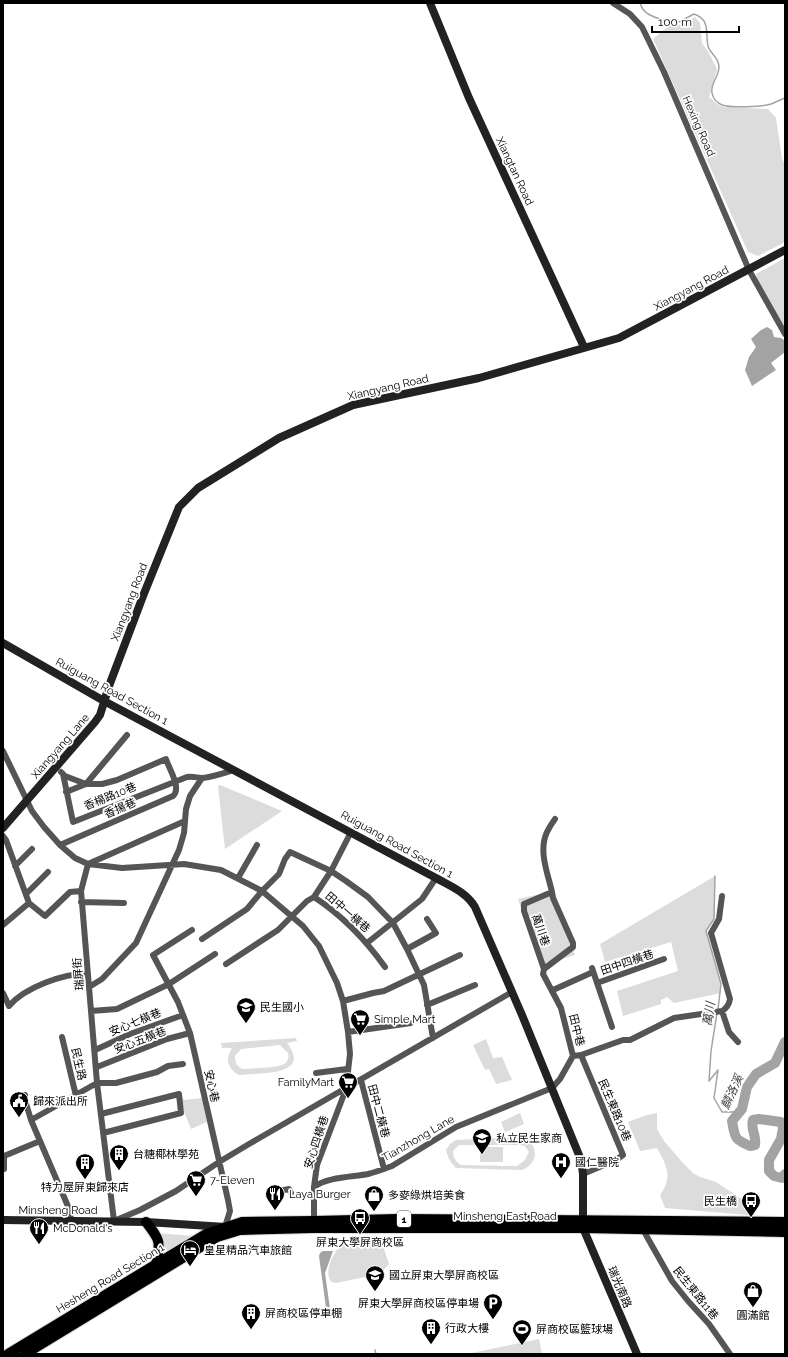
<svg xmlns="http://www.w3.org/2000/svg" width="788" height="1357" viewBox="0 0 788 1357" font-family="Raleway,'Noto Sans TC',sans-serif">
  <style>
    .green { fill: #dcdcdc; fill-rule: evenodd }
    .water { fill: #a3a3a3 }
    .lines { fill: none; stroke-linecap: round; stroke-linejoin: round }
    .stream { stroke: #a3a3a3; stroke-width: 1.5 }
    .river { stroke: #a3a3a3; stroke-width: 10 }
    .primary-casing { stroke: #dbdbdb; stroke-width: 12 }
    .street { stroke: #555; stroke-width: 6 }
    .secondary { stroke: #222; stroke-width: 8 }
    .primary { stroke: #000; stroke-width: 10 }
    .labels { text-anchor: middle; stroke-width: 3.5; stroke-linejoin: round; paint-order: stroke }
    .shield { fill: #fff; stroke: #4c4c4c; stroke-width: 1 }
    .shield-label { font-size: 10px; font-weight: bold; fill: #000 }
    .street-label { font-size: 11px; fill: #000; stroke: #fff }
    .poi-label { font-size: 11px; fill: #000; stroke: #fff; text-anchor: start }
    .water-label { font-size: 12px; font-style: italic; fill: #444; stroke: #fff }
  </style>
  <rect width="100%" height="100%" fill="#fff"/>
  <path class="green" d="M695 17 700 23 702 43 709 53 717 69 709 97 720 106 726 107 768 109 776 118 782 159 785 164V242L758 256 748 252 653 39 670 25H681Z
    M785 258V330L759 284 756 274Z
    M219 785H220L282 811 225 849 218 787Z
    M715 876 714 919 706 931 721 984V993L674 1003 667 997 661 1000V1004L623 1016 617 991 678 971 671 942 605 962 600 944Z
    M554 891 575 955 540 966 518 899Z
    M296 1038 297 1041 287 1043C313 1076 259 1073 239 1075 227 1068 225 1059 232 1048H222L221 1043ZM280 1045 288 1053C289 1057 288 1062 284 1064 278 1068 252 1068 243 1069 237 1067 235 1063 235 1056L241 1049Z
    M486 1039 493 1058 502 1057 512 1080 496 1084 489 1069 485 1070 473 1045Z
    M182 1097 184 1100 202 1098 207 1122 191 1129 184 1112Z
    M520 1113 524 1124 505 1132 501 1122Z
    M657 1113V1129L664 1141 683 1163 693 1173 700 1177 716 1182 743 1200 748 1206V1215L665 1208 660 1195C673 1177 667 1166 657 1148L640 1151 628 1122 647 1115Z
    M524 1137C539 1147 539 1162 522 1170L456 1168C450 1162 448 1158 446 1150L450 1144 456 1140ZM459 1145H520L525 1146 529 1152 525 1160 517 1166 461 1165C456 1162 453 1158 453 1151Z
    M480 1147H503V1162H480Z
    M157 1233 193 1236 164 1253 163 1244Z
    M342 1243H382L389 1264 380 1274 336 1283 331 1282C323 1270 334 1253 342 1243Z
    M539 1339 542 1354H467Z"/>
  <path class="water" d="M767 327 772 330 774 337 781 338 784 340 785 352 771 363 776 370 752 386 745 370 749 357 756 347 751 339 761 330Z
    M323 1251H333L325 1273 331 1316 327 1315 319 1256 320 1253Z"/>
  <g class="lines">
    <path class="stream" d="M640 3C643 14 653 17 664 20
      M672 21 679 22 694 14C711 20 705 33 708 46 710 54 719 57 719 67 719 76 710 84 712 93 713 98 717 103 722 105 732 108 761 107 771 104 776 102 780 100 785 98
      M715 876 714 919 706 931 721 984 718 1009
      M717 1013 711 1051 709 1081 718 1070 714 1098 722 1112H740
      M375 1350 376 1354"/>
    <path class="river" d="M785 1042 775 1063 756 1074 747 1087 742 1109 732 1121C735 1138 734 1139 750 1146L755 1145C757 1136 750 1129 753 1120L759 1119 781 1122 783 1128 781 1139 769 1160V1171L774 1176 782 1178 785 1174"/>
    <defs>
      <path id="primary" d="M146 1222C160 1240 161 1241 156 1264
        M8 1354 206 1234 242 1222 314 1221 397 1219 785 1222
        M25 1354 217 1237 240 1230 313 1228H583L785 1232"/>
    </defs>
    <use href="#primary" class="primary-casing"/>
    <path class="street" d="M613 3 630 14 642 27 664 72 749 270 785 334
      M3 751 32 811 44 827 60 845 75 858 88 864 122 868 184 864 221 870 262 891 303 926 319 946 337 983 343 1001 348 1032 350 1054 346 1089 317 1165 314 1187V1223
      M61 772 65 776 86 784
      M63 774 73 822 187 777C193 776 198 778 203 778 213 777 224 773 234 770
      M86 784 127 735
      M185 821 88 864 81 891 97 1083 114 1221 140 1210 176 1191 219 1162 249 1144 512 992
      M3 836 6 840 29 903 45 916 70 892 81 891
      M60 845 173 796C182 788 169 769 166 759L117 780 102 784H86L66 792
      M15 866 32 849
      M238 878 257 845
      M552 892C548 874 538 851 547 832 549 828 552 823 555 819
      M26 894 48 872
      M314 897C343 916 365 939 385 967
      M81 902 124 903
      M3 925 29 903
      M192 930 153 955 178 1002 190 1033 228 1200 230 1211 225 1227
      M202 939 247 909 262 891 279 874 285 859 290 852 331 871 346 881 368 897 393 923 407 949 424 985 433 1038
      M367 943 422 899 436 878
      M407 949 436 933 427 919
      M226 964 278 930 307 901 314 897 331 871 351 832
      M592 968 612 1027
      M597 983 664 959
      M89 987 102 979 136 943 179 850 184 833 186 809 190 796 202 778
      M553 990 593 972
      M3 993 9 1006C25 987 63 974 88 973
      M343 1001 373 993 384 991 460 955
      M427 1005 475 985
      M91 1011 117 1009 169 984 215 954
      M722 1011 729 1032 738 1042
      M348 1032 411 1023
      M62 1037 76 1096
      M95 1050 130 1034 183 1015
      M581 1055 623 1155 616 1160 583 1174
      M573 1056 581 1055 623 1040H630L674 1018 722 1011C727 1008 729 1005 730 999L711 933 719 919 722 896
      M97 1067 167 1039 190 1033
      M316 1073 347 1069
      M361 1080 384 1169
      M25 1095V1100L31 1120 70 1211 71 1221
      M101 1114 179 1094 181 1113 103 1133
      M31 1120 97 1083H116L157 1072 168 1066 183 1064
      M4 1169V1156L40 1141
      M314 1187C327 1177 352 1177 368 1174 376 1172 384 1169 392 1166L456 1127 552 1088 560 1079 573 1056 561 1008 543 974 544 969 524 911V904L552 892 553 898 573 943V947L544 969
      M279 1191 289 1189 291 1193
      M642 1228 672 1281 688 1301 709 1324 730 1354"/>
    <path class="secondary" d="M430 3 469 98 584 347
      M3 643 104 701 436 878C450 886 466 892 475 907L522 1015 581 1160 583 1174V1228L637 1354
      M3 828 95 722 100 715 109 686 143 596 179 507 198 488 279 438 353 405 479 378 619 338 785 250
      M3 1220 146 1222 226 1227"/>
    <use href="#primary" class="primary"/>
  </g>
  <defs>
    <symbol id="school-pin" viewBox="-11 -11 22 30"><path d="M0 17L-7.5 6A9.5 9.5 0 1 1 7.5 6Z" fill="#000" stroke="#fff"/><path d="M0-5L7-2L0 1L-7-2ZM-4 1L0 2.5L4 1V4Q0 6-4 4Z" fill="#fff"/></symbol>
    <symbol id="supermarket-pin" viewBox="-11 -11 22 30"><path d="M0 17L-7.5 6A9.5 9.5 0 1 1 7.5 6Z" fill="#000" stroke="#fff"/><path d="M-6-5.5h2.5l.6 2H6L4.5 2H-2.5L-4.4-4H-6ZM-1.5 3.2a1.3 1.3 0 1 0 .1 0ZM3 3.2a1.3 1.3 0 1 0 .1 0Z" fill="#fff"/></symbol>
    <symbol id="civic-pin" viewBox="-11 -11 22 30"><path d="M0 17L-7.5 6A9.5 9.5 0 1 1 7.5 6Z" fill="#000" stroke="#fff"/><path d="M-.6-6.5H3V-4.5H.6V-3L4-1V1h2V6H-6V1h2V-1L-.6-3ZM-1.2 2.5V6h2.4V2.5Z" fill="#fff"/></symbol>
    <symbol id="building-pin" viewBox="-11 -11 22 30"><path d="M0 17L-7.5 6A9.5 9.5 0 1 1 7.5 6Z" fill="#000" stroke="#fff"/><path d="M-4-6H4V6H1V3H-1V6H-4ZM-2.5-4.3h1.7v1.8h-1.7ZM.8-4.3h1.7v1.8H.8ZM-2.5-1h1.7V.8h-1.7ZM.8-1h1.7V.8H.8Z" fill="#fff"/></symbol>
    <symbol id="hospital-pin" viewBox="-11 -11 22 30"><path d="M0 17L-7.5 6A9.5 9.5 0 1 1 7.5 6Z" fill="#000" stroke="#fff"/><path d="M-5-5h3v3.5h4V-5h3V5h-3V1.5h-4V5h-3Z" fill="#fff"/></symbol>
    <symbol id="restaurant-pin" viewBox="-11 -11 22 30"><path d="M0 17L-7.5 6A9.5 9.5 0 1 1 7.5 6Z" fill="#000" stroke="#fff"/><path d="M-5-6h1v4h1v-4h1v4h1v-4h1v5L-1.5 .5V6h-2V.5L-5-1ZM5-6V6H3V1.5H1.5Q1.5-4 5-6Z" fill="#fff"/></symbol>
    <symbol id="shop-pin" viewBox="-11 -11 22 30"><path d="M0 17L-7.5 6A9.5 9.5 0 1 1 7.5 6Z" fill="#000" stroke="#fff"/><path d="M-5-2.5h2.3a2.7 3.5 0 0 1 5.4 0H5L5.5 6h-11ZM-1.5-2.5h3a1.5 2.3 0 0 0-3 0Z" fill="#fff"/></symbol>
    <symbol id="bus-pin" viewBox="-11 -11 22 30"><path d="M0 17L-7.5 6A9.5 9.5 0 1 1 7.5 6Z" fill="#000" stroke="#fff"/><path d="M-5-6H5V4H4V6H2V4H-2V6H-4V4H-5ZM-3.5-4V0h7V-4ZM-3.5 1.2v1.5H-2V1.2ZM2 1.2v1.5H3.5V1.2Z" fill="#fff"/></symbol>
    <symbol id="hotel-pin" viewBox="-11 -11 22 30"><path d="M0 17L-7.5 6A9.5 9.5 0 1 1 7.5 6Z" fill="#000" stroke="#fff"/><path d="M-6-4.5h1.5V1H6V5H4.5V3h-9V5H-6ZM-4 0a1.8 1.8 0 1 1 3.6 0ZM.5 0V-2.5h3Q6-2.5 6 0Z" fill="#fff"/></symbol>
    <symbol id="university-pin" viewBox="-11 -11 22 30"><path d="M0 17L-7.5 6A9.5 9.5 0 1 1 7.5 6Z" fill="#000" stroke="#fff"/><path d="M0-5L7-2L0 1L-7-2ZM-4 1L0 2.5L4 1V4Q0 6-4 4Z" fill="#fff"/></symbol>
    <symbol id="parking-pin" viewBox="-11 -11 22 30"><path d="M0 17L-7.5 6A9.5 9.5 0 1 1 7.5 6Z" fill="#000" stroke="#fff"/><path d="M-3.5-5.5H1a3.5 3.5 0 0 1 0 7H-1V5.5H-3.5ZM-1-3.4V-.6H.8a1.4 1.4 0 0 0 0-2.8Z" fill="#fff"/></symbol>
    <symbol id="stadium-pin" viewBox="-11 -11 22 30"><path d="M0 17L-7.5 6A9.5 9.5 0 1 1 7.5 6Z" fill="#000" stroke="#fff"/><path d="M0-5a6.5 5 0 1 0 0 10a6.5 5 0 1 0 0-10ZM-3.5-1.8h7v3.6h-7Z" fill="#fff"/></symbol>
  </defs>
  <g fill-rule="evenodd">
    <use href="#school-pin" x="235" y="996" width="22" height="30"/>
    <use href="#supermarket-pin" x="349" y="1008" width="22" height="30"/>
    <use href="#supermarket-pin" x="337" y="1071" width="22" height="30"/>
    <use href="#civic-pin" x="8" y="1090" width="22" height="30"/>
    <use href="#school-pin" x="471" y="1127" width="22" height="30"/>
    <use href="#building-pin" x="108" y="1143" width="22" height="30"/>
    <use href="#hospital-pin" x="550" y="1151" width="22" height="30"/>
    <use href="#building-pin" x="74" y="1152" width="22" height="30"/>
    <use href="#supermarket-pin" x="185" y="1169" width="22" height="30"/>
    <use href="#restaurant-pin" x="264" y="1183" width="22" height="30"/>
    <use href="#shop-pin" x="363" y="1184" width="22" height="30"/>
    <use href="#bus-pin" x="740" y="1190" width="22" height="30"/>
    <use href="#bus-pin" x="349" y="1207" width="22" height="30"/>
    <use href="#restaurant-pin" x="28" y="1217" width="22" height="30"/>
    <use href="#hotel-pin" x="179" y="1239" width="22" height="30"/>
    <use href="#university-pin" x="364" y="1264" width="22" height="30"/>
    <use href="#shop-pin" x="742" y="1280" width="22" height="30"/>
    <use href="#parking-pin" x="482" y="1292" width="22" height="30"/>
    <use href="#building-pin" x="240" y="1302" width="22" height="30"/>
    <use href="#building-pin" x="420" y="1317" width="22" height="30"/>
    <use href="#stadium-pin" x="511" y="1318" width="22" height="30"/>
  </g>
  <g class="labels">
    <rect class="shield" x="397" y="1211" width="14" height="16" rx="3"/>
    <g class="shield-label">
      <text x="404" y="1223">1</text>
    </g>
    <g class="street-label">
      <text transform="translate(699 126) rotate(66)" y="4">Hexing Road</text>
      <text transform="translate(515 171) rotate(65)" y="4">Xiangtan Road</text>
      <text transform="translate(691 288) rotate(-28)" y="4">Xiangyang Road</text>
      <text transform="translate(388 387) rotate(-13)" y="4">Xiangyang Road</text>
      <text transform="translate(129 602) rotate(-69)" y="4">Xiangyang Road</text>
      <text transform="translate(112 691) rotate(29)" y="4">Ruiguang Road Section 1</text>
      <text transform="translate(60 746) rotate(-49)" y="4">Xiangyang Lane</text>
      <text transform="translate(110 796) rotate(-22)" y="4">香楊路10巷</text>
      <text transform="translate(120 808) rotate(-23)" y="4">香揚巷</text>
      <text transform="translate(397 844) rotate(29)" y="4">Ruiguang Road Section 1</text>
      <text transform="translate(348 912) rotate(41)" y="4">田中一橫巷</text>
      <text transform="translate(541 930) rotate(71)" y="4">萬川巷</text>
      <text transform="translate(627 962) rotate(-19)" y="4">田中四橫巷</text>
      <text transform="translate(78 974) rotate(-95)" y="4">瑞屏街</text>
      <text transform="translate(135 1022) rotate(-22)" y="4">安心七橫巷</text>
      <text transform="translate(577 1030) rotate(76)" y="4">田中巷</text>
      <text transform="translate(140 1040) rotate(-21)" y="4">安心五橫巷</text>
      <text transform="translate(79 1064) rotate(77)" y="4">民生路</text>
      <text transform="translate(212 1086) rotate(77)" y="4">安心巷</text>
      <text transform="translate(615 1110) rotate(67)" y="4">民生東路10巷</text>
      <text transform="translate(379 1111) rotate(75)" y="4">田中二橫巷</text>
      <text transform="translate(418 1138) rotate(-30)" y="4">Tianzhong Lane</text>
      <text transform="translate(316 1142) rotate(-72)" y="4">安心四橫巷</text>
      <text x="58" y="1214">Minsheng Road</text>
      <text x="505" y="1220">Minsheng East Road</text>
      <text transform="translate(110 1278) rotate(-31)" y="4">Hesheng Road Section 1</text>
      <text transform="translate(620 1287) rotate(67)" y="4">瑞光南路</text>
      <text transform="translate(696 1293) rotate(51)" y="4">民生東路11巷</text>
    </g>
    <g class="poi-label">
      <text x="260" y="1011">民生國小</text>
      <text x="374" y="1023">Simple Mart</text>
      <text x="334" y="1086" text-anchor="end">FamilyMart</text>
      <text x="33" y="1105">歸來派出所</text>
      <text x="496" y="1142">私立民生家商</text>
      <text x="133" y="1158">台糖椰林學苑</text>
      <text x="575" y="1166">國仁醫院</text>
      <text x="210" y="1184">7-Eleven</text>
      <text x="85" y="1191" text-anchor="middle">特力屋屏東歸來店</text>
      <text x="289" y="1198">Laya Burger</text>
      <text x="388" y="1199">多麥綠烘培美食</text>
      <text x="737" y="1205" text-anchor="end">民生橋</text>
      <text x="53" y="1232">McDonald's</text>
      <text x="360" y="1246" text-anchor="middle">屏東大學屏商校區</text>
      <text x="204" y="1254">皇星精品汽車旅館</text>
      <text x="389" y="1279">國立屏東大學屏商校區</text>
      <text x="479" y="1307" text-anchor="end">屏東大學屏商校區停車場</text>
      <text x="265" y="1317">屏商校區停車棚</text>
      <text x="753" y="1319" text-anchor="middle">圓滿館</text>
      <text x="445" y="1332">行政大樓</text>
      <text x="536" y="1333">屏商校區籃球場</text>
    </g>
    <g class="water-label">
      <text transform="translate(709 1014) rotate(-82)" y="4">萬川</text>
      <text transform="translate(732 1092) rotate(-65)" y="4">麟洛溪</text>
    </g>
  </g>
  <rect width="788" height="1357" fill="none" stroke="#000000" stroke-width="8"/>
  <path d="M652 26v6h87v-6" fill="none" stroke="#000000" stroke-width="2"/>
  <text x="658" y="26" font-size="12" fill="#000000" stroke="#ffffff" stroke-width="3" paint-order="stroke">100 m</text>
</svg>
